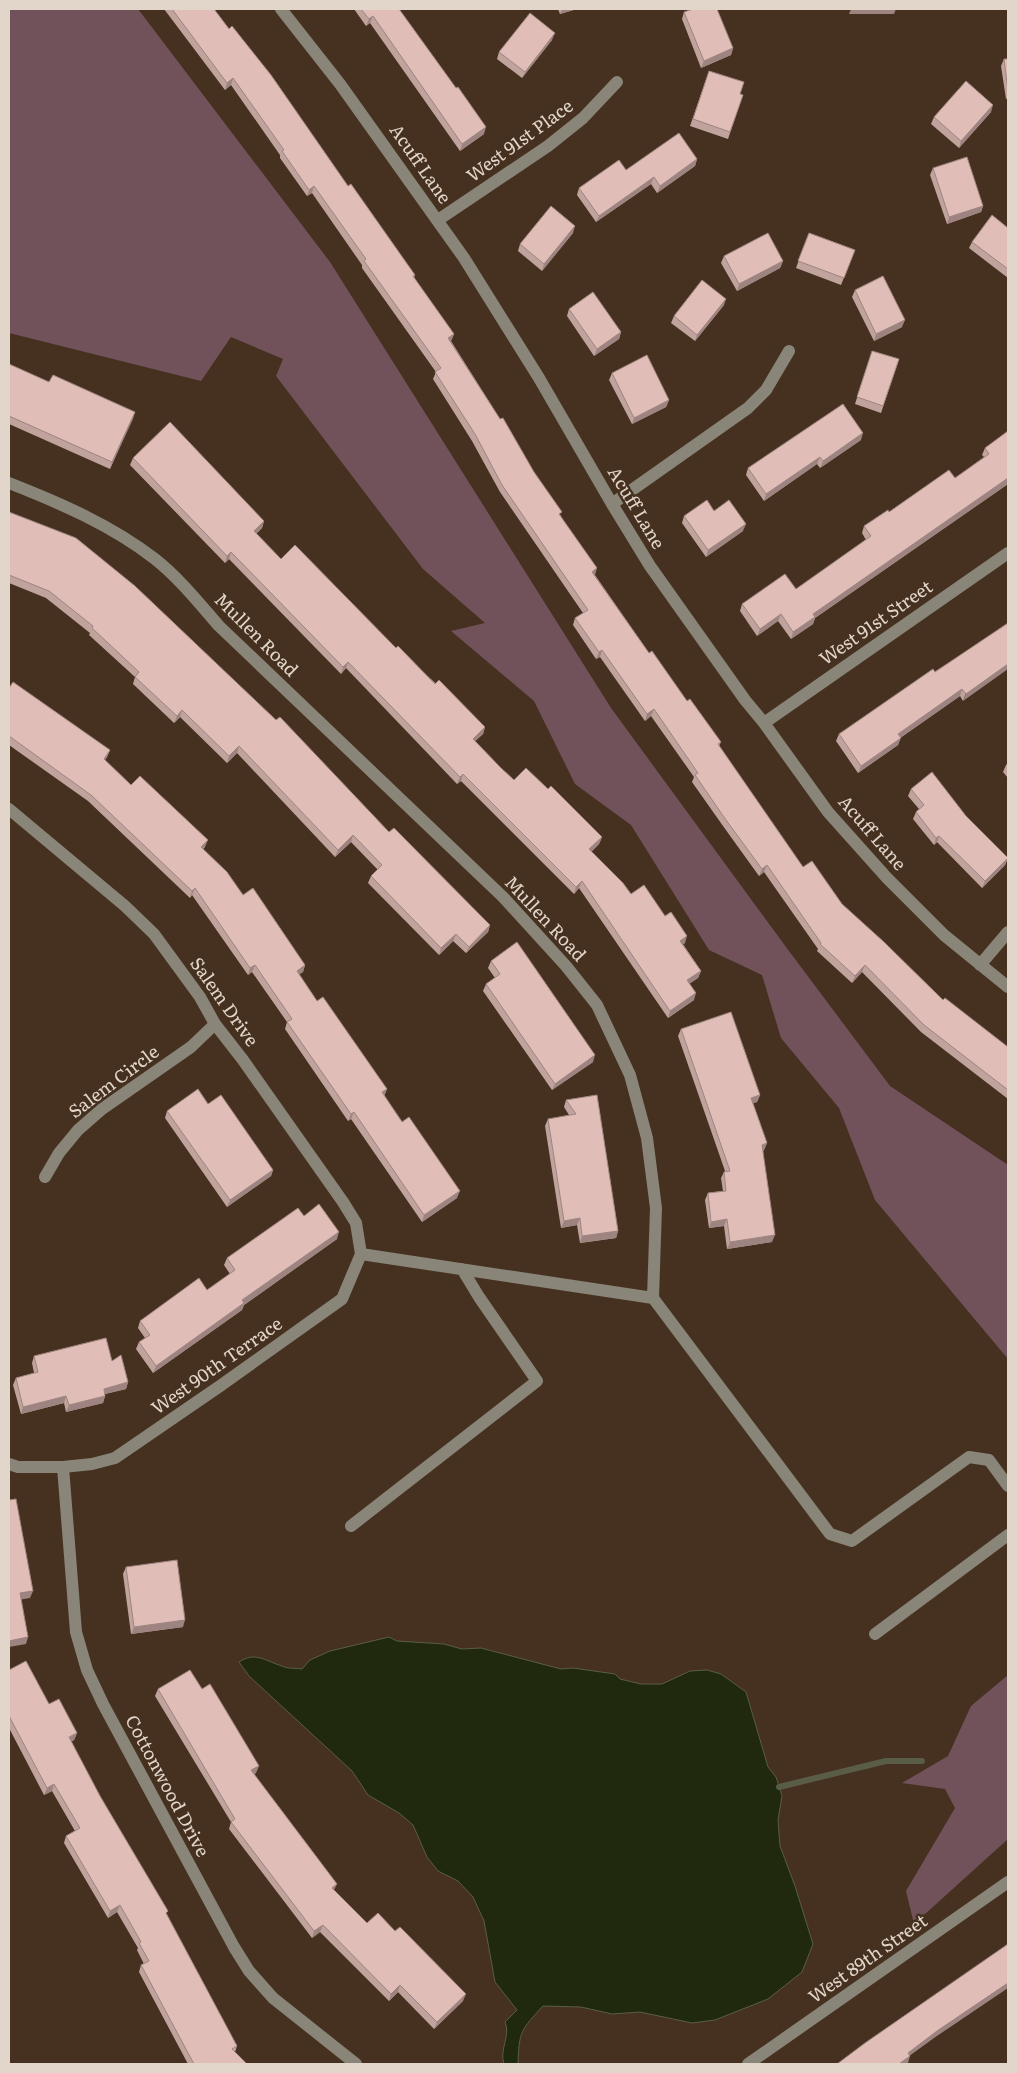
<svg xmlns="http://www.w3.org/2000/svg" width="1017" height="2073" viewBox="0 0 1017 2073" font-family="Literata,serif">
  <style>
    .green { fill: #71525b }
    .water { fill: #20290d; stroke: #5a5d46 }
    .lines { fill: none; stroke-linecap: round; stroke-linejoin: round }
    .stream { stroke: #5a5d46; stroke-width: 6 }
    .minor { stroke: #898679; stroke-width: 12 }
    .wall { fill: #c1a39d }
    .shaded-wall { fill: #9d8480 }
    .building { fill: #e0bdb7; stroke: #9d8480 }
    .labels { text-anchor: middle; stroke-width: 5; stroke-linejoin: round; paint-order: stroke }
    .street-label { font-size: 18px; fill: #e2d5ca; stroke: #463120 }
  </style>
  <rect width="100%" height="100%" fill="#463120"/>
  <path class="green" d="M9 9H138L330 262 611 708 786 947 890 1086 1008 1165V1359L875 1200 839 1108 781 1038 762 975 709 950 631 825 575 784 534 701 451 631 485 623 423 569 276 376 283 359 231 337 201 381 9 333Z
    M1008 1675V1839L914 1924 906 1891 955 1808 945 1789 902 1783 948 1756 971 1706Z"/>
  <path class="water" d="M389 1637 397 1641 444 1644 462 1649 481 1648 561 1669 573 1668 615 1674 620 1679 641 1684H662L690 1671 707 1670 721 1674 746 1692 768 1767 776 1777 782 1796 778 1820 780 1846 795 1886 813 1944 802 1972 768 1999 715 2020 692 2023 640 2012 612 2014 581 2007 543 2006C521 2030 519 2031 518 2064H504C499 2049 511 2036 505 2022L517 2010 495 1982 484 1921 473 1897 458 1881 438 1871 427 1857 413 1825 399 1813 368 1795 352 1771 249 1676 239 1662C256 1651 265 1661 282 1666 288 1669 296 1668 302 1669L310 1660 330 1651Z"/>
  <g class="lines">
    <path class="stream" d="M779 1787 886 1761H922"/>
    <path class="minor" d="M281 9 340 84 464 258 539 378 612 504 650 566 745 700 764 723 828 812 887 878 944 935 1008 987
      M438 220 548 146 583 118 617 82
      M9 483C60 503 111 525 155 559 179 578 199 603 219 626L503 897 566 966 597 1005 630 1075 647 1138 656 1208 653 1298 361 1254
      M612 504 748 408 766 390 789 351
      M764 723 1008 553
      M9 809 125 906 154 934 200 997 215 1024 243 1060 343 1202 356 1223 361 1254
      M980 965 1008 932
      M45 1177 59 1153 78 1130 102 1109 191 1047 215 1024
      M653 1298 830 1534 852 1541 969 1457 989 1460 1008 1486
      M9 1464 18 1467H63L92 1464 115 1458 220 1386 342 1299 361 1254
      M63 1467 76 1632 87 1670 103 1704 234 1947 249 1971 273 1998 356 2064
      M351 1526 537 1381 479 1297 462 1269
      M875 1634 1008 1535
      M748 2064 1008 1882"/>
  </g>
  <path class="wall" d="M164 9H214L415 275 414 278 454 334 451 341 561 516 595 575 649 653 687 701 721 742 719 746 803 867 842 904 943 1000 1008 1047V1099L921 1032 862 972 852 983 817 951 818 949 764 872 759 876 723 826 692 782 694 777 651 716 645 721 600 657 596 659 573 625 575 618 583 613 500 492 472 441 433 379 436 372 362 268V265L312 193 307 196 280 158V155L231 85 225 90Z
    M354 9H399L456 88 484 134 460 151 370 23 366 26Z
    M558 9H577L560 14Z
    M684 12 733 48 731 55 701 68 682 19Z
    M552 40 522 78 497 59 499 52Z
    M1004 59H1008V98L1006 99 1001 66Z
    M709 71 740 94 743 95 728 139 690 126Z
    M991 112 959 148 931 124 934 117Z
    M697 159 695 166 657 193 651 184 596 222 577 195 579 188 626 170Z
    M933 168 983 206 981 212 947 224 930 175Z
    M1008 228V278L969 248 972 242Z
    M573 233 542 271 518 251 520 244Z
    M809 233 855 250 841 285 796 268Z
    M724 256 783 261 780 268 737 291 721 263Z
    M855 290 902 327 874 341 852 297Z
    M724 305 695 341 671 323 674 316Z
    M569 309 621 332 619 339 594 356 567 316Z
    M872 351 899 359 881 413 855 404Z
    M9 364 49 382 135 412 110 469 9 424Z
    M612 373 669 400 666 407 632 424 609 380Z
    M1008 431V484L815 618 813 624 791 639 778 621 757 636 740 611 742 604 796 589 866 540 862 533 864 526 955 478 984 457 982 455 985 448Z
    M861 440 820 468 817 464 764 501 746 475 748 468Z
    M133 458 264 521 262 528 256 534 281 559 396 648 485 727 483 734 475 741 501 768 514 780 548 789 602 837 599 844 591 852 631 894 665 916 685 943 683 944 701 971 698 978 689 984 694 1000 668 1018 579 888 574 894 461 781 457 784 346 668 341 674 229 559 225 563 130 465Z
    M714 511 743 531 706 557 682 523 684 516Z
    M9 512 389 832 490 925 488 932 466 953 453 941 439 955 368 883 371 876 378 870 351 842 335 857 237 753 227 763 180 717 174 723 133 684 135 677 89 635 90 633 46 598 9 583Z
    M988 637 963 701 960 696 900 738 898 745 858 773 836 741 839 734Z
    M9 688 110 750 107 757 105 760 131 785 205 847 203 849 305 965 303 972 299 974 317 1001 387 1089 384 1096 457 1198 422 1222 351 1119 348 1121 285 1029 287 1022 252 972 248 975 192 895 190 898 88 801 9 745Z
    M1008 763V778L1003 772 1006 765Z
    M911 789 966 816 1008 858 1005 865 982 888 937 842 934 845 913 819 916 812 919 809 908 796Z
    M491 961 593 1062 552 1090 483 991 486 984 495 978 488 968Z
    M681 1029 760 1095 757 1102 753 1103 767 1143 764 1150 763 1151 772 1242 727 1249 724 1226 709 1228 705 1200 708 1193 723 1191 721 1178 724 1172 725 1171 678 1036Z
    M597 1095 618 1231 616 1238 580 1243 577 1225 561 1228 545 1126 548 1119 569 1115 564 1107 566 1100Z
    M208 1104 273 1170 271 1176 227 1207 165 1118 167 1111Z
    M304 1216 337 1239 244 1305 242 1310 153 1373 136 1349 139 1342 145 1338 138 1328 140 1321 207 1290 230 1274 224 1265 227 1258Z
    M34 1356 112 1361 128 1382 126 1389 105 1394V1396L103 1403 66 1412 64 1403 21 1414 13 1385 16 1378 34 1373 32 1363Z
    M126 1567 183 1627 131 1634 123 1574Z
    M9 1670 49 1704 77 1733 74 1740 71 1742 100 1796 167 1915 237 2046 235 2052 247 2064H188L139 1972 141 1965 144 1964 137 1950 138 1948 117 1912 108 1918 64 1843 66 1836 75 1831 52 1791 44 1795 9 1728Z
    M158 1689H202L256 1773 254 1774 334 1890 367 1923 463 2001 434 2029 398 1992 389 2001 320 1932 312 1938 229 1829 231 1822 155 1696Z"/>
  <path class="shaded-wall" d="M562 9H577L560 14Z
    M851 9H896L894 14H849Z
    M373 16 370 23 366 26 369 19Z
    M555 33 552 40 522 78 525 72Z
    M733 48 731 55 701 68 704 61Z
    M233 78 231 85 225 90 227 83Z
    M993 105 991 112 959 148 961 141Z
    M486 127 484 134 460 151 462 144Z
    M697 159 695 166 657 193 660 186Z
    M654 177 651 184 596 222 599 216Z
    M314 186 312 193 307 196 309 190Z
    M983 206 981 212 947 224 949 217Z
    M575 226 573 233 542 271 544 264Z
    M783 261 780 268 737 291 739 284Z
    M726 299 724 305 695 341 697 335Z
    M905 320 902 327 874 341 876 334Z
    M621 332 619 339 594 356 597 349Z
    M454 334 451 341 446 345 448 338Z
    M669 400 666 407 632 424 634 418Z
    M135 412 133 419 110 469 112 462Z
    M863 433 861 440 820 468 823 461Z
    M820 457 817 464 764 501 766 494Z
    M1008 478V484L815 618 813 624 791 639 793 632 813 614Z
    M264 521 262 528 251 538 254 531Z
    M746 524 743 531 706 557 708 550Z
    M231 552 229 559 225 563 227 556Z
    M597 568 595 575 592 572Z
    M781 614 778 621 757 636 760 629Z
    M602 650 600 657 596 659 599 652Z
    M348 662 346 668 341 674 343 667Z
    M1008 664V669L963 701 966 694Z
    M962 689 960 696 896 741 898 734Z
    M654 709 651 716 645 721 647 714Z
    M182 710 180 717 174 723 177 716Z
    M485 727 483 734 470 746 473 739Z
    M901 738 898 745 858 773 861 766Z
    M239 746 237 753 227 763 229 756Z
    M110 750 107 757 101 766 104 759Z
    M463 774 461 781 457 784 460 777Z
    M353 835 351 842 335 857 338 850Z
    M939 836 937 842 934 845 936 838Z
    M602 837 599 844 587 856 589 849Z
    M208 840 205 847 198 854 201 847Z
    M1008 858 1005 865 982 888 985 881Z
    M767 865 764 872 759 876 762 869Z
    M582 881 579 888 574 894 576 887Z
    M195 888 192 895 190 898 192 891Z
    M490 925 488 932 466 953 469 947Z
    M456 934 453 941 439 955 441 948Z
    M687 936 685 943 678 948 680 941Z
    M255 965 252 972 248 975 250 968Z
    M305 965 303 972 294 978 297 971Z
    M865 965 862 972 852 983 855 976Z
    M701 971 698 978 684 987 687 980Z
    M696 993 694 1000 668 1018 670 1011Z
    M595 1055 593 1062 552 1090 555 1084Z
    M387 1089 384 1096 382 1092Z
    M760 1095 757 1102 749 1104 751 1098Z
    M354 1112 351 1119 348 1121 351 1114Z
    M767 1143 764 1150 760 1152 762 1145Z
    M273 1170 271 1176 227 1207 230 1200Z
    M460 1191 457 1198 422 1222 424 1215Z
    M580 1218 577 1225 561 1228 564 1221Z
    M727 1219 724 1226 709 1228 711 1222Z
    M618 1231 616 1238 580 1243 582 1236Z
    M339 1232 337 1239 244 1305 242 1310 153 1373 156 1366 242 1300Z
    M775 1235 772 1242 727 1249 730 1242Z
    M128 1382 126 1389 101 1395 104 1389Z
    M66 1396 64 1403 21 1414 23 1407Z
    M105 1396 103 1403 66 1412 69 1405Z
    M33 1591 30 1598 18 1600 20 1593Z
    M185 1620 183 1627 131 1634 134 1627Z
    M28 1637 26 1644 9 1647V1641Z
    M77 1733 74 1740 66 1744 69 1737Z
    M259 1766 256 1773 249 1777 251 1770Z
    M54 1784 52 1791 44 1795 47 1788Z
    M337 1884 334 1890 332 1888Z
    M120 1905 117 1912 108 1918 110 1911Z
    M323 1925 320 1932 312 1938 314 1931Z
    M1008 1983V1988L934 2038 905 2059 908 2053 937 2031Z
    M400 1985 398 1992 389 2001 391 1994Z
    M466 1994 463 2001 434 2029 437 2022Z
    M910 2056 908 2063 906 2064H899Z"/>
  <path class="building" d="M172 9H214L229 29 232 26 271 75 348 186 351 184 415 275 413 276 454 334 448 338 500 419 503 418 534 472 562 512 559 514 597 568 592 572 649 653 652 651 687 701 690 699 721 742 718 744 803 867 812 861 842 904 884 942 943 1000 945 998 1008 1047V1090L924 1025 865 965 855 976 820 944 821 943 767 865 762 869 726 820 695 775 698 773 654 709 647 714 602 650 599 652 575 618 588 610 502 485 475 434 435 372 441 368 364 261 366 259 314 186 309 190 282 151 284 150 233 78 227 83Z
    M361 9H399L456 88 458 87 486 127 462 144 373 16 369 19Z
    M693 9H717L733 48 704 61 684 12Z
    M530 13 555 33 525 72 499 52Z
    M1004 59H1008V91Z
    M709 71 744 82 740 94 743 95 730 132 693 119Z
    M966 81 993 105 961 141 934 117Z
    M679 133 697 159 660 186 654 177 599 216 579 188 619 160 626 170Z
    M967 157 983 206 949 217 933 168Z
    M551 206 575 226 544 264 520 244Z
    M992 215 1008 228V269L972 242Z
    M768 233 783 261 739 284 724 256Z
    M809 233 855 250 844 278 798 261Z
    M883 276 905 320 876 334 855 290Z
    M702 280 726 299 697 335 674 316Z
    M593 292 621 332 597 349 569 309Z
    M872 351 899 359 883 406 857 397Z
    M647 355 669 400 634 418 612 373Z
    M9 364 49 382 53 375 135 412 112 462 9 416Z
    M843 404 863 433 823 461 820 457 766 494 748 468Z
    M170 422 264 521 254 531 281 559 295 545 396 648 398 646 435 684 439 680 485 727 473 739 501 768 514 780 526 768 548 789 551 786 602 837 589 849 623 883 631 894 644 885 665 916 671 912 687 936 680 941 701 971 687 980 696 993 670 1011 582 881 576 887 463 774 460 777 348 662 343 667 231 552 227 556 133 458Z
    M1008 431V478L813 614 815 617 793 632 781 614 760 629 742 604 785 574 796 589 871 536 864 526 888 510 889 512 949 470 955 478 989 454 985 448Z
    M707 500 714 511 729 500 746 524 708 550 684 516Z
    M9 512 76 538 135 586 276 720 280 717 389 832 394 828 490 925 469 947 456 934 441 948 371 876 382 865 353 835 338 850 239 746 229 756 182 710 177 716 135 677 139 672 92 628 93 626 49 591 9 575Z
    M1008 623V664L966 694 962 689 898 734 901 738 861 766 839 734 933 669 935 672Z
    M13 682 110 750 104 759 131 785 140 776 208 840 201 847 227 872 243 895 253 888 305 965 297 971 317 1001 323 997 387 1089 382 1092 402 1122 409 1117 460 1191 424 1215 354 1112 351 1114 287 1022 292 1019 255 965 250 968 195 888 192 891 91 795 9 736V688Z
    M932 772 966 816 1008 858 985 881 939 836 936 838 916 812 924 805 911 789Z
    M517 942 595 1055 555 1084 486 984 500 974 491 961Z
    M731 1012 760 1095 751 1098 767 1143 762 1145 775 1235 730 1242 727 1219 711 1222 708 1193 726 1191 724 1172 730 1171 681 1029Z
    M198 1089 208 1104 221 1095 273 1170 230 1200 167 1111Z
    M597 1095 618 1231 582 1236 580 1218 564 1221 548 1119 576 1114 566 1100Z
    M319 1204 339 1232 242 1300 244 1303 156 1366 139 1342 150 1335 140 1321 199 1278 207 1290 235 1270 227 1258 298 1208 304 1216Z
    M106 1338 112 1361 121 1355 128 1382 104 1389 105 1396 69 1405 66 1396 23 1407 16 1378 38 1372 34 1356Z
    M16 1499 33 1591 20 1593 28 1637 9 1641V1500Z
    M177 1560 185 1620 134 1627 126 1567Z
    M26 1661 49 1704 59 1699 77 1733 69 1737 100 1796 168 1911 166 1913 237 2046 232 2049 247 2064H194L141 1965 149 1961 139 1943 141 1942 120 1905 110 1911 66 1836 80 1828 54 1784 47 1788 9 1716V1670Z
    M190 1670 202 1689 210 1684 259 1766 251 1770 337 1884 332 1888 367 1923 378 1913 395 1931 400 1927 466 1994 437 2022 400 1985 391 1994 323 1925 314 1931 231 1822 235 1819 158 1689Z
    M1008 1944V1983L937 2031 908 2053 910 2056 899 2064H837L865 2043Z"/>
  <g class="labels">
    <g class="street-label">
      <text transform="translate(520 141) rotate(-36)" y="6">West 91st Place</text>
      <text transform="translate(420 164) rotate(55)" y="6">Acuff Lane</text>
      <text transform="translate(636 508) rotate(59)" y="6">Acuff Lane</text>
      <text transform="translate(876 623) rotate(-35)" y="6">West 91st Street</text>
      <text transform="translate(256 635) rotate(45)" y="6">Mullen Road</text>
      <text transform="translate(872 833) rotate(49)" y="6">Acuff Lane</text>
      <text transform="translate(545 919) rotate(47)" y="6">Mullen Road</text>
      <text transform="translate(224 1002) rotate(55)" y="6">Salem Drive</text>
      <text transform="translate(114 1082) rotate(-37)" y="6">Salem Circle</text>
      <text transform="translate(217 1366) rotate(-35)" y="6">West 90th Terrace</text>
      <text transform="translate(167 1786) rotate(62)" y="6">Cottonwood Drive</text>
      <text transform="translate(868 1959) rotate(-35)" y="6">West 89th Street</text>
    </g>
  </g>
  <rect width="1017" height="2073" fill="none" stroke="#e2d5ca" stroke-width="20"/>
</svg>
